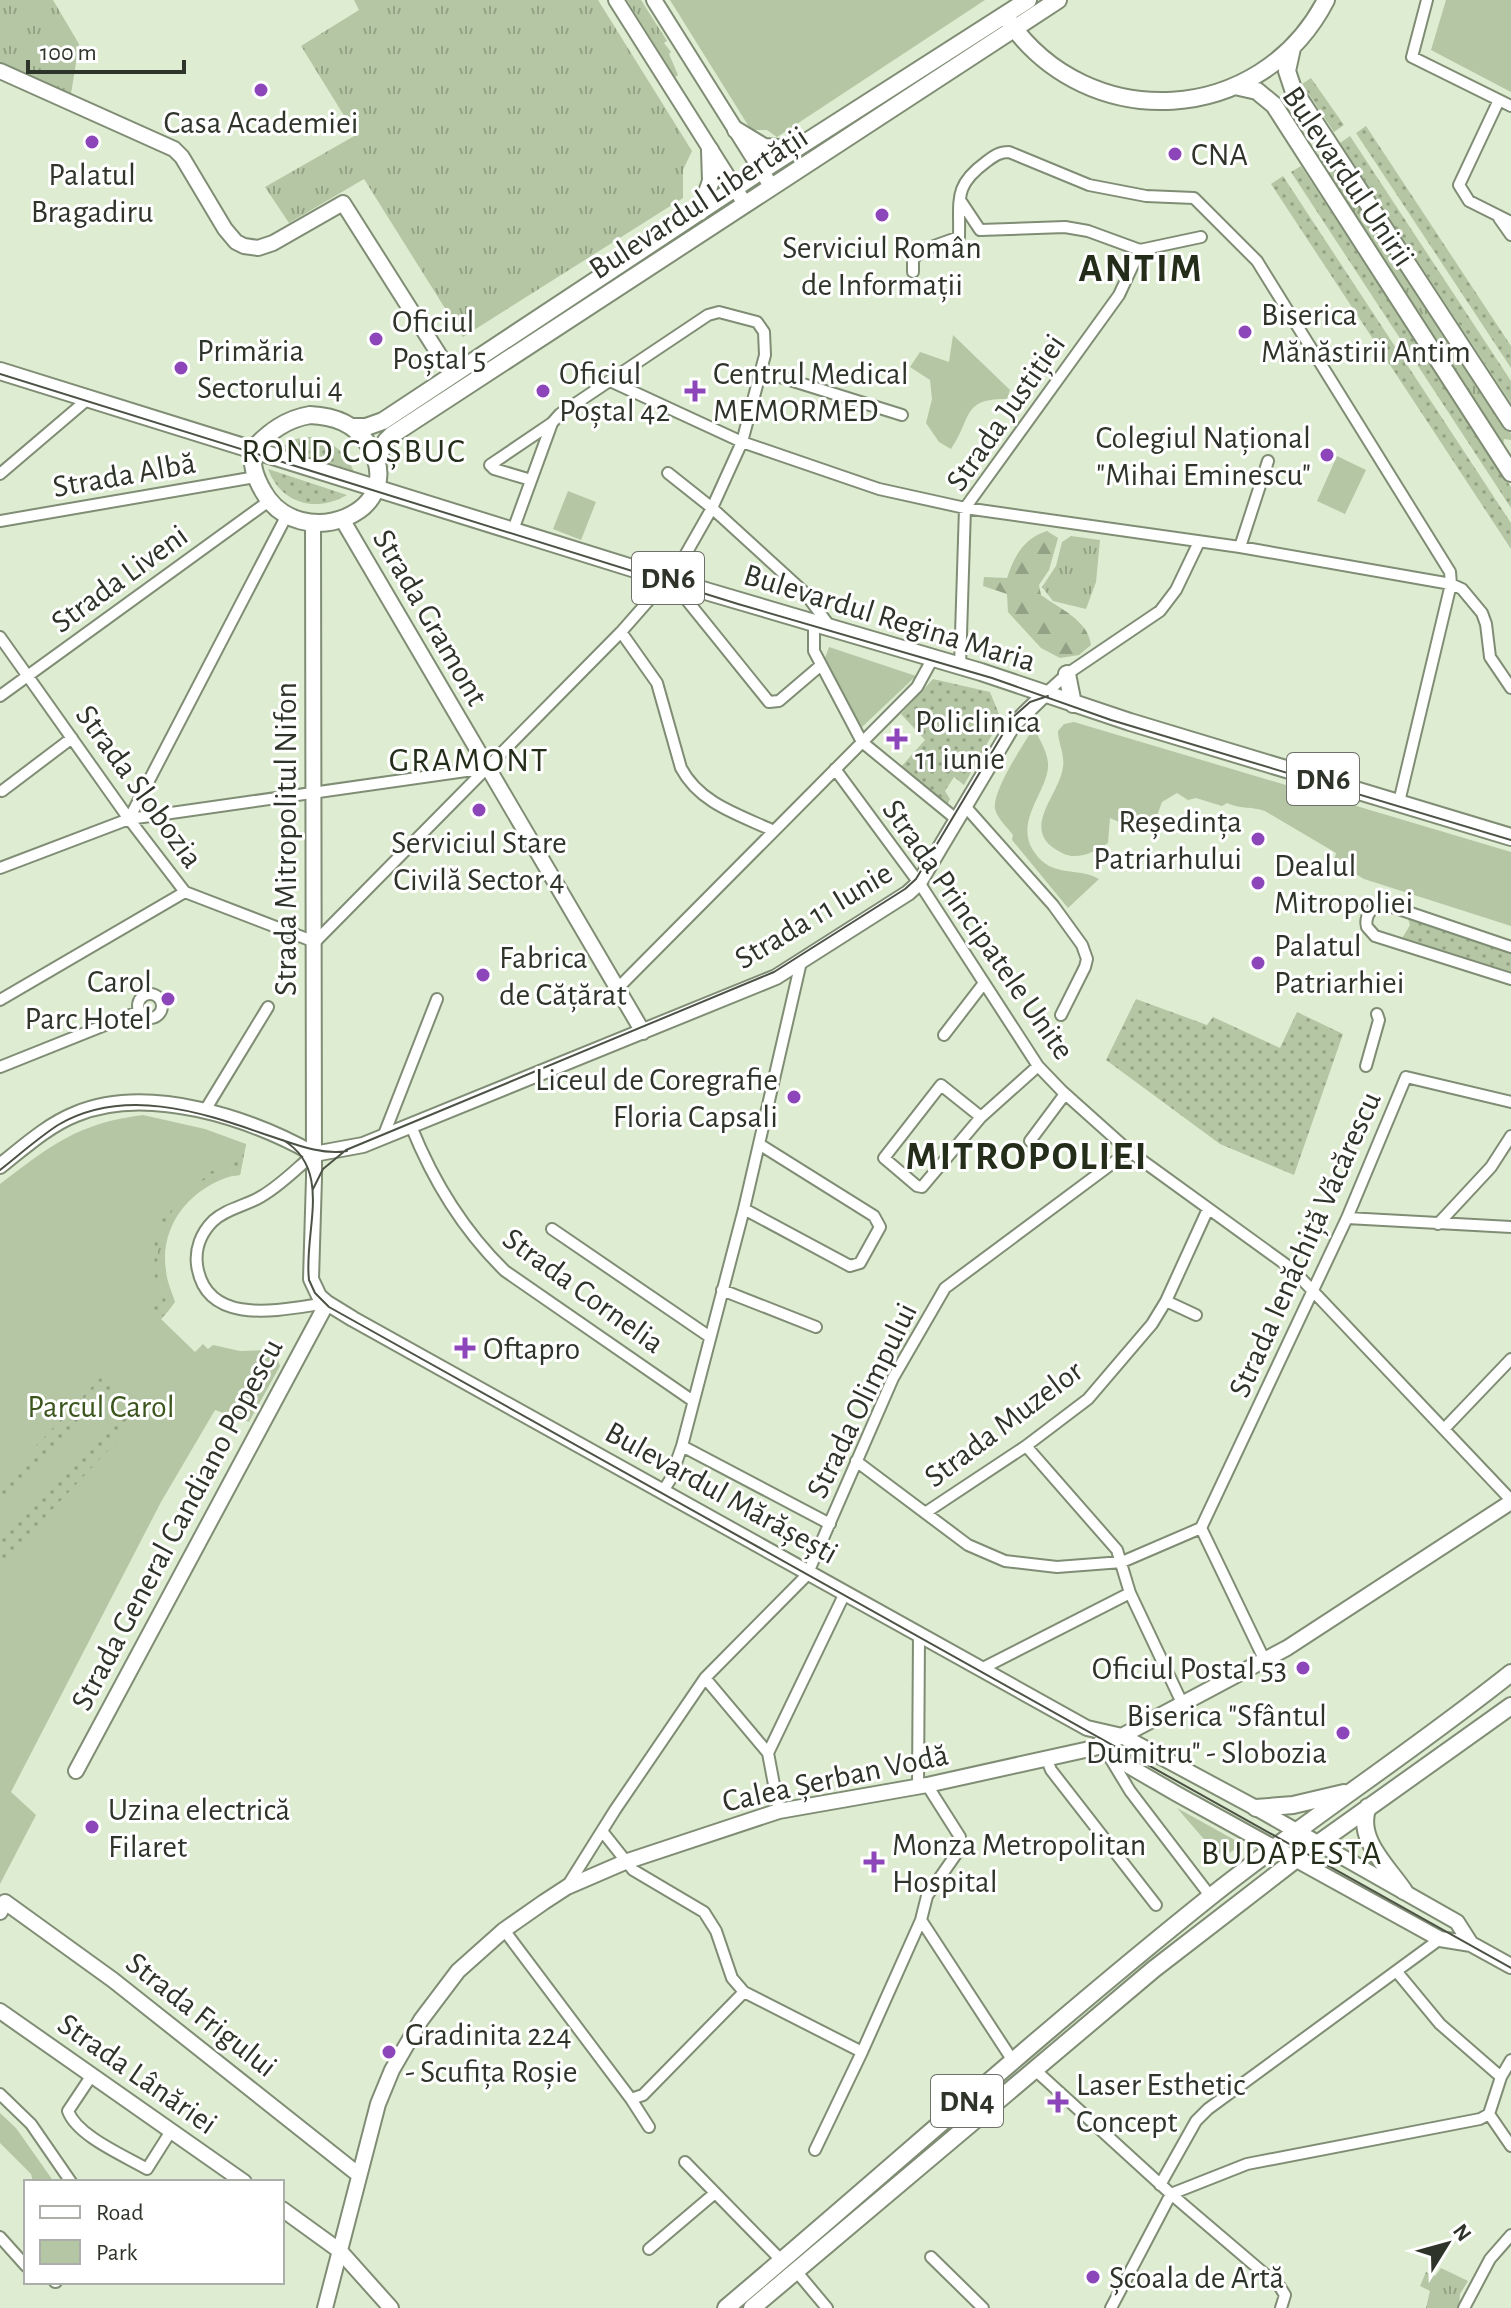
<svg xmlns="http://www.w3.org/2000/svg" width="1511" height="2308" viewBox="0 0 1511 2308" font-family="'Alegreya Sans',sans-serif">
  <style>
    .grass { fill: url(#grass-tufts) }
    .forest { fill: url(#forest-firs) }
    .park { fill: #b4c6a3 }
    .garden { fill: url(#garden-dots) }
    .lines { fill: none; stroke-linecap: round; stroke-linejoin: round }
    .street-casing { stroke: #808d75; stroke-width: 14 }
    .secondary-casing { stroke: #808d75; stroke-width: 18 }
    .primary-casing { stroke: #808d75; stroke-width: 20 }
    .street { stroke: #fff; stroke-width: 10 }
    .secondary { stroke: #fff; stroke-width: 14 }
    .primary { stroke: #fff; stroke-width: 16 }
    .tram { stroke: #4c5245; stroke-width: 2 }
    .poi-dot { fill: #8d46b9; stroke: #fff; stroke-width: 3 }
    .labels { text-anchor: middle; stroke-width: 6; stroke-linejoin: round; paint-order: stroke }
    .shield { fill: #fff; stroke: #6d716a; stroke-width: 2 }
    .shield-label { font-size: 30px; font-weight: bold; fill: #2f342a }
    .poi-label { font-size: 32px; fill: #2f342a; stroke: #fff; text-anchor: start }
    .street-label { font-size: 32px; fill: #2f342a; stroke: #fff }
    .park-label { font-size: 32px; fill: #3b551c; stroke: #fff }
    .neighbourhood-label { font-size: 34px; letter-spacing: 2px; fill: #232d19; stroke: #fff }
    .district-label { font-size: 40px; font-weight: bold; letter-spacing: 2px; fill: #232d19; stroke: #fff }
  </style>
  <defs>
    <pattern id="grass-tufts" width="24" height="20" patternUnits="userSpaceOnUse" patternTransform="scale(2)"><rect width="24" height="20" fill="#b4c6a3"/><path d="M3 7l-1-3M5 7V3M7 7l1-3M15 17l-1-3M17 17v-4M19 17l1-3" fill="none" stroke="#93a285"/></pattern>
    <pattern id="forest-firs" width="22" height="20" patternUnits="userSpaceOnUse" patternTransform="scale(2)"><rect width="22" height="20" fill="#b4c6a3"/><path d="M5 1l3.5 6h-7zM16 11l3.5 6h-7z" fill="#93a285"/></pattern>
    <pattern id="garden-dots" width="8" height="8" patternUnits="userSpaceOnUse" patternTransform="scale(2)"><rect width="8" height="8" fill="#b4c6a3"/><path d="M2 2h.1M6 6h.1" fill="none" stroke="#93a285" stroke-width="1.8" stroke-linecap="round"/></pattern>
  </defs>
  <rect width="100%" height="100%" fill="#deecd1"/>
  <path class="grass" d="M0 0H53L79 44 71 94 0 64Z
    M354 0H598L692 151 683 170V198L463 337 364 179 289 223 265 187 356 135 301 46 359 10Z
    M627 0H641L667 41 664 43 671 52 669 54 678 75 675 77Z
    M1325 150 1511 434V440L1504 439 1503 446 1511 459 1313 158Z
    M1071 536 1100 540 1096 582 1086 609 1053 601 1042 587 1056 566 1062 542Z
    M231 1168 232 1176C190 1188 159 1226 166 1271 167 1282 172 1292 175 1302L169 1310 162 1304 166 1300C140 1242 172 1185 231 1168Z
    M1441 2268 1468 2281 1460 2294 1459 2308H1426L1430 2291 1420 2286 1426 2272 1435 2276Z"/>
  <path class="forest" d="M1047 531 1058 538 1049 570 1039 585 1041 595C1060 609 1088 620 1091 645L1079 655 1060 658 1041 648 1008 612 1007 594 983 586 984 577 1007 578C1014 556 1024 538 1047 531Z"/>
  <path class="park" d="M670 0H985L777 137 767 130H751Z
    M1446 0H1511V92L1431 50Z
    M953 335 1010 390 1007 399C962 398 972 418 951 449L939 442 926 423 932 399 930 380 910 367 920 352 949 362Z
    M1337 456 1366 470 1345 514 1317 501Z
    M568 491 596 502 581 540 553 529Z
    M829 647 916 676 861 728 825 658Z
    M1074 722 1511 852V926L1364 879 1343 866 1340 870 1333 865 1336 853 1265 811C1250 806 1244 810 1227 803L1222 806 1196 798 1188 800 1177 793 1162 802 1154 824 1150 822 1144 833 1110 818 1108 843C1095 852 1077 861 1062 853 1017 831 1059 797 1063 767 1065 754 1058 743 1058 731L1064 724Z
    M1037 734C1042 744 1047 752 1048 763 1050 793 1005 826 1042 861 1059 876 1081 868 1099 879L1068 908 1012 840 1013 835C1007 827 997 818 995 809 992 792 1020 750 1029 735Z
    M143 1115 205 1129 246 1144 240 1175 232 1176 231 1168C173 1185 141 1244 166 1300L163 1304 169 1310 161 1319 195 1352 203 1344 208 1349 213 1345 240 1351 268 1350 277 1358 280 1366 249 1422 215 1410 161 1502 11 1792 36 1815 0 1884V1184C50 1146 78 1123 143 1115Z
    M1177 1808 1242 1844 1221 1859Z
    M0 2113 16 2128 54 2182H33L31 2174 0 2143Z"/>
  <path class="garden" d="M1311 78 1344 125 1334 132 1302 84Z
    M1366 126 1511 346V368L1356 133Z
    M1350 136 1511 381V403L1340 143Z
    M1301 166 1511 487V508L1291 172Z
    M1283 176 1511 523V549L1271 184Z
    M311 437C331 440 347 453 354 472L278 449 295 439Z
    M268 469 347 495C316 513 281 504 268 469Z
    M933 679 990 692 1001 719 964 785 954 777 945 791 950 799 948 803 943 804 900 768 925 740 901 714Z
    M1407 916 1511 950V974L1401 940 1410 925Z
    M1136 999 1207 1025 1213 1017 1280 1048 1297 1012 1343 1034 1294 1175 1220 1144 1106 1060Z
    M240 1143 246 1144 240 1175 232 1176 231 1168C173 1185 141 1244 166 1300L163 1304 169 1310 161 1319 149 1307 159 1296C140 1230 171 1181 236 1162Z
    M105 1373 117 1384 0 1509V1484Z
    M133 1399 145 1411 0 1565V1540Z"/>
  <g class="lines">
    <defs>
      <path id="street" d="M1427 0 1412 57 1511 106
        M1499 100 1459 185 1469 201 1511 222
        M960 200 980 230 1065 227 1088 231 1140 250 1201 237
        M1499 218 1511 235
        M913 272V260L920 251 959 237C960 200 953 186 986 162 994 156 999 152 1009 152L1089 185 1146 196 1194 198 1257 261 1450 572 1451 584 1399 802
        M761 371 902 415
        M610 381 742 442 879 489 965 508 1240 547 1451 584 1462 589 1482 613 1486 624 1490 657 1511 688
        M668 473 712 508 805 593 831 628
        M0 474 88 399
        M531 480 494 469 490 465 552 423
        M0 521 256 477
        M1240 547 1268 461
        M673 583 769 702 779 701 820 666
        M814 623V651L862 742 956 819
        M621 632 657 683 681 768C700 804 740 815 774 831
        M0 637 129 819 185 892 315 942 621 632 679 566 712 508 742 442 765 355 764 332 757 322 719 312 708 315 560 414 552 423 513 530
        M960 666 965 508 1119 295 1140 250
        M1045 694 1067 674 1160 611 1176 590 1199 542
        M0 696 269 501
        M835 769 922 887 1038 1066 1062 1091 1129 1151 1292 1269 1511 1500
        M2 791 72 738
        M964 805 1053 905 1082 945 1087 959 1085 967 1061 1015
        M129 819 287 515
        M0 868 129 819 487 768
        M1511 947 1384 904C1372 907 1364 915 1367 927L1375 936 1511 979
        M618 988 917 687 933 658
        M138 1006a12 12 0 1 1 24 0a12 12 0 1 1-24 0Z
        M0 1000 185 892
        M944 1035 984 983
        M1366 1066 1379 1020 1377 1014
        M0 1067 140 1011
        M204 1112 268 1007
        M981 1117 941 1085 884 1158 917 1186 922 1187 981 1117 1038 1066
        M411 1126C433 1181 463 1230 505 1271L693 1401
        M383 1137 437 999
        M1030 1141 1065 1094
        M314 1154C297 1168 281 1185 262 1196 246 1206 227 1208 213 1221 201 1233 195 1249 197 1265 206 1329 284 1309 327 1303
        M744 1209 850 1266 860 1263 880 1227 874 1216 759 1144
        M1347 1218 1511 1227
        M1438 1224 1491 1167 1511 1136
        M552 1229 710 1337
        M722 1290 816 1327
        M1166 1301 1196 1315
        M1444 1429 1511 1359
        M682 1446 830 1524
        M1026 1446 1117 1550 1130 1593 1183 1705
        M856 1461 968 1545 1005 1561 1057 1567 1122 1562 1201 1528
        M663 1491 670 1480 682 1446 744 1209 801 962
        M925 1513 1026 1446 1088 1399 1152 1324 1166 1301 1208 1209
        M1201 1528 1347 1218 1406 1077 1511 1102
        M1201 1528 1265 1661
        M981 1669 1130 1593
        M705 1678 768 1753 779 1811
        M1104 1748 1130 1791 1211 1897
        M768 1753 845 1593
        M1047 1760 1051 1770 1156 1905
        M918 1787 919 1635
        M602 1831 633 1870 704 1912 716 1931 732 1978 744 1992 862 2052 921 1920 927 1896 959 1850 960 1837 927 1785
        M568 1885 615 1810 705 1678 807 1575 893 1378 945 1288 1129 1151
        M921 1920 1013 2061
        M504 1930 631 2099 643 2095 744 1992
        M1397 1972 1440 2024 1501 2077
        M1034 2069 1171 2194 1280 2287 1285 2295 1281 2308
        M92 2075 68 2111C77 2136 125 2156 147 2169L171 2131
        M0 2094 31 2124 71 2182
        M631 2099 649 2127
        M1489 2114 1511 2146
        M815 2150 862 2052
        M685 2162 782 2261
        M1160 2185 1196 2121 1208 2109 1440 1939
        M0 2237 26 2266
        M649 2249 715 2193
        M931 2257 983 2308
        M796 2271 827 2308
        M55 2282H56
        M1111 2308 1171 2194 1247 2164 1480 2119 1489 2114 1501 2077 1511 2060
        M1464 2308 1490 2259 1511 2235"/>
      <path id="secondary" d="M616 0 745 204
        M654 0 771 186
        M0 71 174 149 182 157 225 229 236 242 244 246 258 248 273 243 343 203 452 375
        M342 519 643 1032
        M313 524 314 1178 311 1279 319 1296 327 1303 353 1319 1087 1728 1122 1736 1256 1808 1457 1922 1471 1944
        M314 1154 363 1145 776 977 908 893 919 883 1013 725 1045 694
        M0 1166C24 1147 48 1125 76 1114 148 1084 250 1118 314 1154
        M1100 1743 1127 1765 1177 1794 1440 1939 1471 1944 1511 1966
        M76 1771 327 1303
        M0 1912 5 1902 113 1980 359 2175
        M0 2011 244 2182
        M282 2209 340 2251 391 2308
        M325 2308 378 2104 392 2070 421 2020 458 1971 504 1930 544 1902 567 1887 625 1862 779 1811 927 1785 1103 1746 1287 1648 1511 1502"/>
      <path id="primary" d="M1008 20C1088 136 1261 126 1326 0
        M1292 48 1287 71 1293 89 1511 422
        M1235 86 1257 91 1274 105 1511 473
        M736 130 764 147 795 149
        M700 212 711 181 710 150
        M0 371 709 592 981 672 1130 722 1511 837
        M310 415C334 416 354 423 368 444 413 512 299 556 263 491 255 477 251 465 253 449 269 432 286 419 310 415Z
        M352 427H366L383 421 761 171 1028 0
        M377 459 386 441 392 435 1058 0
        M1067 674 1073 704
        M1368 1807C1355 1838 1388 1867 1404 1891
        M1256 1808 1293 1805 1344 1793
        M726 2308C888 2171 1045 2029 1210 1897 1308 1819 1413 1751 1511 1673
        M752 2308 1154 1969 1295 1860 1511 1706"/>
    </defs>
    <use href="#street" class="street-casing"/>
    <use href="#secondary" class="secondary-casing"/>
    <use href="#primary" class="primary-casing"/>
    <use href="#street" class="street"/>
    <use href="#secondary" class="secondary"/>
    <use href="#primary" class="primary"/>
    <path class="tram" d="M0 374 738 604 992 678 1111 720 1511 840
      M283 1140C334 1170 303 1233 309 1280L315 1293 329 1307 1511 1968
      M0 1170C19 1155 38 1138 58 1125 123 1087 199 1111 264 1134 290 1142 320 1156 347 1151
      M313 1189 323 1169 346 1150 774 972 905 889 916 879 1013 717 1030 702 1048 696"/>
  </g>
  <g class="poi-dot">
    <circle cx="261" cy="90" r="8"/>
    <circle cx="92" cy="142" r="8"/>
    <circle cx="1175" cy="154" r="8"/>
    <circle cx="882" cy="215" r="8"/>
    <circle cx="1245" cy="332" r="8"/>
    <circle cx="376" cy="339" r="8"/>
    <circle cx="181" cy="368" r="8"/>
    <circle cx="543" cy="391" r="8"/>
    <path d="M691 379h8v8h8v8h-8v8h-8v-8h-8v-8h8z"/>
    <circle cx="1327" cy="455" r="8"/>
    <path d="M893 727h8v8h8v8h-8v8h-8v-8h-8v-8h8z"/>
    <circle cx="479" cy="810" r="8"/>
    <circle cx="1258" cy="839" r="8"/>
    <circle cx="1258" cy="883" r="8"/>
    <circle cx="1258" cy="963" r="8"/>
    <circle cx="483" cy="975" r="8"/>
    <circle cx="168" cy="999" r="8"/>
    <circle cx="794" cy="1097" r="8"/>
    <path d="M461 1336h8v8h8v8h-8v8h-8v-8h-8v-8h8z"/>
    <circle cx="1303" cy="1668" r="8"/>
    <circle cx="1343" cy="1733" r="8"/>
    <circle cx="92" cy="1827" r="8"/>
    <path d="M870 1850h8v8h8v8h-8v8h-8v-8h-8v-8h8z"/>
    <circle cx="389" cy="2052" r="8"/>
    <path d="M1054 2090h8v8h8v8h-8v8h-8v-8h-8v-8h8z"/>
    <circle cx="1093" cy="2277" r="8"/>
  </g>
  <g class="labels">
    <g class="shield">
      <rect x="632" y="552" width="72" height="52" rx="6"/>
      <rect x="1287" y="753" width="72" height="52" rx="6"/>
      <rect x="931" y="2075" width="72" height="52" rx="6"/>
    </g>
    <g class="shield-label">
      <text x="668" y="588">DN6</text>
      <text x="1323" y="789">DN6</text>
      <text x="967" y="2111">DN4</text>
    </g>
    <g class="poi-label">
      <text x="261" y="133" text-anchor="middle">Casa Academiei</text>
      <text x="1191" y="165">CNA</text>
      <text x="92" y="185" text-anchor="middle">Palatul<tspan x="92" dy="37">Bragadiru</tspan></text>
      <text x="882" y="258" text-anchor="middle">Serviciul Român<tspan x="882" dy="37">de Informații</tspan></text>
      <text x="1261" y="325">Biserica<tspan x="1261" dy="37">Mănăstirii Antim</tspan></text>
      <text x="392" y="332">Oficiul<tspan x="392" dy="37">Poștal 5</tspan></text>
      <text x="197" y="361">Primăria<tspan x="197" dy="37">Sectorului 4</tspan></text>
      <text x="559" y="384">Oficiul<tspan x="559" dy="37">Poștal 42</tspan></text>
      <text x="713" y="384">Centrul Medical<tspan x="713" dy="37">MEMORMED</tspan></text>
      <text x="1311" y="448" text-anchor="end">Colegiul Național<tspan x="1311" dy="37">"Mihai Eminescu"</tspan></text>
      <text x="915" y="732">Policlinica<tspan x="915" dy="37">11 iunie</tspan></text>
      <text x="1242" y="832" text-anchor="end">Reședința<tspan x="1242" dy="37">Patriarhului</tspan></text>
      <text x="479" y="853" text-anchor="middle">Serviciul Stare<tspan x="479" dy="37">Civilă Sector 4</tspan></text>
      <text x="1274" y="876">Dealul<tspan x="1274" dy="37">Mitropoliei</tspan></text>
      <text x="1274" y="956">Palatul<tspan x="1274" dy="37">Patriarhiei</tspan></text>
      <text x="499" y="968">Fabrica<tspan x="499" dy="37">de Cățărat</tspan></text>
      <text x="152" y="992" text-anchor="end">Carol<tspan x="152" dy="37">Parc Hotel</tspan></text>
      <text x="778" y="1090" text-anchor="end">Liceul de Coregrafie<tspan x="778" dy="37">Floria Capsali</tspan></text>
      <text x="483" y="1359">Oftapro</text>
      <text x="1287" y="1679" text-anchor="end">Oficiul Postal 53</text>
      <text x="1327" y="1726" text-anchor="end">Biserica "Sfântul<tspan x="1327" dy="37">Dumitru" - Slobozia</tspan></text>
      <text x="108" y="1820">Uzina electrică<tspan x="108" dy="37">Filaret</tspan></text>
      <text x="892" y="1855">Monza Metropolitan<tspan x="892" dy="37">Hospital</tspan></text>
      <text x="405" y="2045">Gradinita 224<tspan x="405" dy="37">- Scufița Roșie</tspan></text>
      <text x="1076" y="2095">Laser Esthetic<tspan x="1076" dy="37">Concept</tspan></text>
      <text x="1109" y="2288">Școala de Artă</text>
    </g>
    <g class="street-label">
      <text transform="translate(1349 176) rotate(56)" y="11">Bulevardul Unirii</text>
      <text transform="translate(698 202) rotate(-33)" y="11">Bulevardul Libertății</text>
      <text transform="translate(1005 412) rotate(-55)" y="11">Strada Justiției</text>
      <text transform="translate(124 474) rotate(-10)" y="11">Strada Albă</text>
      <text transform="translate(119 578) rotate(-36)" y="11">Strada Liveni</text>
      <text transform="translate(431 617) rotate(60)" y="11">Strada Gramont</text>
      <text transform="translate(890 617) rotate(17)" y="11">Bulevardul Regina Maria</text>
      <text transform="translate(140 786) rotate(54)" y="11">Strada Slobozia</text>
      <text transform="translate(285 839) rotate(-90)" y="11">Strada Mitropolitul Nifon</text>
      <text transform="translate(813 915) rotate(-31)" y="11">Strada 11 Iunie</text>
      <text transform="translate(979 929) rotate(55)" y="11">Strada Principatele Unite</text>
      <text transform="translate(1304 1244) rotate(-66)" y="11">Strada Ienăchiță Văcărescu</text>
      <text transform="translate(584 1290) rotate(36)" y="11">Strada Cornelia</text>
      <text transform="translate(861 1400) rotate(-64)" y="11">Strada Olimpului</text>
      <text transform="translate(1003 1423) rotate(-37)" y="11">Strada Muzelor</text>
      <text transform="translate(722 1492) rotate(29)" y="11">Bulevardul Mărășești</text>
      <text transform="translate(176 1524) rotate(-62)" y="11">Strada General Candiano Popescu</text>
      <text transform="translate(835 1777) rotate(-12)" y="11">Calea Șerban Vodă</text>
      <text transform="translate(202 2014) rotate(38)" y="11">Strada Frigului</text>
      <text transform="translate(138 2073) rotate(35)" y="11">Strada Lânăriei</text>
    </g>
    <g class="park-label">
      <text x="101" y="1417">Parcul Carol</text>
    </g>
    <g class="neighbourhood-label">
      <text x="354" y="462">ROND COȘBUC</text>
      <text x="469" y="771">GRAMONT</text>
      <text x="1292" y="1864">BUDAPESTA</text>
    </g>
    <g class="district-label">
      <text x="1141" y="281">ANTIM</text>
      <text x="1027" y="1169">MITROPOLIEI</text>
    </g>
  </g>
  <rect x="24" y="2180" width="260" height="104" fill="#ffffff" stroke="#acaeaa" stroke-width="2"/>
  <rect x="40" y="2206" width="40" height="12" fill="#ffffff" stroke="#acaeaa" stroke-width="2"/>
  <text x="96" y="2220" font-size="24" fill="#2f342a">Road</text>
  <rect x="40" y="2240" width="40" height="24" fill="#b4c6a3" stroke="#acaeaa" stroke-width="2"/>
  <text x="96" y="2260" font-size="24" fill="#2f342a">Park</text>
  <g transform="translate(1447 2244) rotate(53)" stroke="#ffffff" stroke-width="6" paint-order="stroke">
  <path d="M0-6L14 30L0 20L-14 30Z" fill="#2f342a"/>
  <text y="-12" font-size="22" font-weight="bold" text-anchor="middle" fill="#2f342a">N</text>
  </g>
  <path d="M28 60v12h156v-12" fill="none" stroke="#2f342a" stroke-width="4"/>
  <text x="40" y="60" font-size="24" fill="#2f342a" stroke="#ffffff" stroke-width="6" paint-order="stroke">100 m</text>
</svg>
